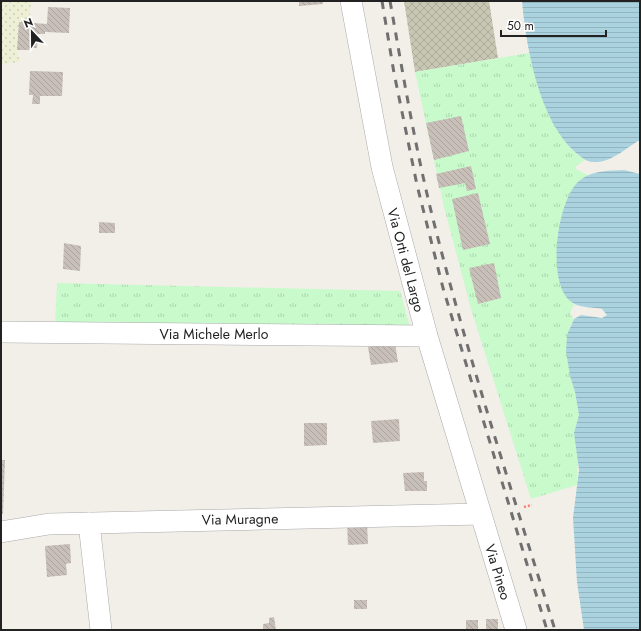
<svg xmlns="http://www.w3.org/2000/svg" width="641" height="631" viewBox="0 0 641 631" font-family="Jost,sans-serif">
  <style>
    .construction { fill: url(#construction-cross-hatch) }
    .farmland { fill: url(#farmland-dots) }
    .park { fill: url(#park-tufts) }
    .water { fill: url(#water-rules) }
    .building { fill: url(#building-back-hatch) }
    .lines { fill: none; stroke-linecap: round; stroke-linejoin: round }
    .minor-casing { stroke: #a9a9a9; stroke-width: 22 }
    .path { stroke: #fa8072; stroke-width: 2.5; stroke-dasharray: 2 2; stroke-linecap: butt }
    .minor { stroke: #fff; stroke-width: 21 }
    .rail { stroke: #707070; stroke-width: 3; stroke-dasharray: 8 8; stroke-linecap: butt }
    .labels { text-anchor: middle; stroke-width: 3; stroke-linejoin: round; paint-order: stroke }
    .street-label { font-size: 14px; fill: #222; stroke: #fff }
  </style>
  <defs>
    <pattern id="construction-cross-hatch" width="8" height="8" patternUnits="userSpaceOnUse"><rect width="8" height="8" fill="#c7c7b4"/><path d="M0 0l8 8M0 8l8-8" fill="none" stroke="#abab9a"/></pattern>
    <pattern id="farmland-dots" width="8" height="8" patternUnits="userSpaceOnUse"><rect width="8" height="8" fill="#eef0d5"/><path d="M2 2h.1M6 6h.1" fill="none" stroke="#ccceb7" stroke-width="1.8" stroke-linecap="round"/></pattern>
    <pattern id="park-tufts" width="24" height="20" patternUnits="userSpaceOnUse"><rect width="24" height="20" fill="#c8facc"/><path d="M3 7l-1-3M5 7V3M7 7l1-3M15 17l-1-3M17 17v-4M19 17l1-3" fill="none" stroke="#acd6af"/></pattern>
    <pattern id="water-rules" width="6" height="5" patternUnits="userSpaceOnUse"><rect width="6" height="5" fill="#aad3df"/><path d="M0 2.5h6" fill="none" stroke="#92b5bf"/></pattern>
    <pattern id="building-back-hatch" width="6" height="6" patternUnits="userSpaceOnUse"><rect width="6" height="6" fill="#c7bfb8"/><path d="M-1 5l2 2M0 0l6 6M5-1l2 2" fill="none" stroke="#aba49e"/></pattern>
  </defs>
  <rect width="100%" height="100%" fill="#f2efe9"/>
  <path class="construction" d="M404 1H489L498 58 415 72Z"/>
  <path class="farmland" d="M1 1H31L29 23H19L17 50 20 62 1 64Z"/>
  <path class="park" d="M529 53C539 86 554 141 585 160L576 166V169L588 175 585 177 560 224 557 252 572 303 575 305 572 308 570 314 574 319 570 326V376L575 392 579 415 577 485 531 499 471 309 444 207 415 72Z
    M57 283 400 291 411 331 55 325Z"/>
  <path class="water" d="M522 1H640V140C625 148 612 163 593 162 586 162 580 156 575 152 539 120 526 47 522 1Z
    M624 170 640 174V630H584L577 582 573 518 579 470 574 433 579 415 575 392 570 376 566 351 567 335 574 319 581 315 602 318 607 315 602 309C594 307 580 308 573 303 545 287 557 201 578 182 591 170 608 171 624 170Z"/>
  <path class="building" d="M299 1H323V4L299 6Z
    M48 7 70 8 69 33 45 32V34H38L37 48H32L31 50H17L19 22 47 24Z
    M30 71 63 72 62 96H40V104H32L33 95H29Z
    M461 116 469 151 434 160 426 123Z
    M471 166 476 189 467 191 465 183 439 188 436 174Z
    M478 193 490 244 463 250 452 199Z
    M99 222 115 223V233H99Z
    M64 243 81 246 80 271 63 269Z
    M494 263 501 298 478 304 469 268Z
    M395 343 398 362 371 365 368 347Z
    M399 419 400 441 373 443 371 421Z
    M304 423H327V445L304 446Z
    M1 460H5L3 514H1Z
    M424 472V481H427V491H405L403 473Z
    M367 523 368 544 348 545 347 524Z
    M70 544 71 563 66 564 67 575 47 577 45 546Z
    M354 600H367V609H354Z
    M274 617 276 630H263V624L269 623V618Z
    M486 619H498V629H486Z
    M466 620H478V630H466Z"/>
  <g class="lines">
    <defs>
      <path id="minor" d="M351 1 382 167 427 336 516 630
        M1 332 427 336
        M89 523 101 630
        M1 532 49 524 481 514"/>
    </defs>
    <use href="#minor" class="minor-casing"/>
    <path class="path" d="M524 507 532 505"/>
    <use href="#minor" class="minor"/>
    <path class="rail" d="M382 1 394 73 417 185 443 288 547 630
      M390 1C403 74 415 147 433 219 468 358 513 494 555 630"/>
  </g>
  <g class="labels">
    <g class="street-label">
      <text transform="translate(406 260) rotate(75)" y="5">Via Orti del Largo</text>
      <text x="214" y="339">Via Michele Merlo</text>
      <text transform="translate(240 519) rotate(-1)" y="5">Via Muragne</text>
      <text transform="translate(498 572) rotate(73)" y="5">Via Pineo</text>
    </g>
  </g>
  <rect width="641" height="631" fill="none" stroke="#222222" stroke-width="4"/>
  <g transform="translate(32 32) rotate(338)" stroke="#ffffff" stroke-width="3" paint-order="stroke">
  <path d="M0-3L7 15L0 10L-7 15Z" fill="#222222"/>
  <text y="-6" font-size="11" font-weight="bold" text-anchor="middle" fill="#222222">N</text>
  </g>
  <path d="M501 30v6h105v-6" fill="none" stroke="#222222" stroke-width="2"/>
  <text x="507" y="30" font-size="12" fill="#222222" stroke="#ffffff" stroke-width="3" paint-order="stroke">50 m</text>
</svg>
